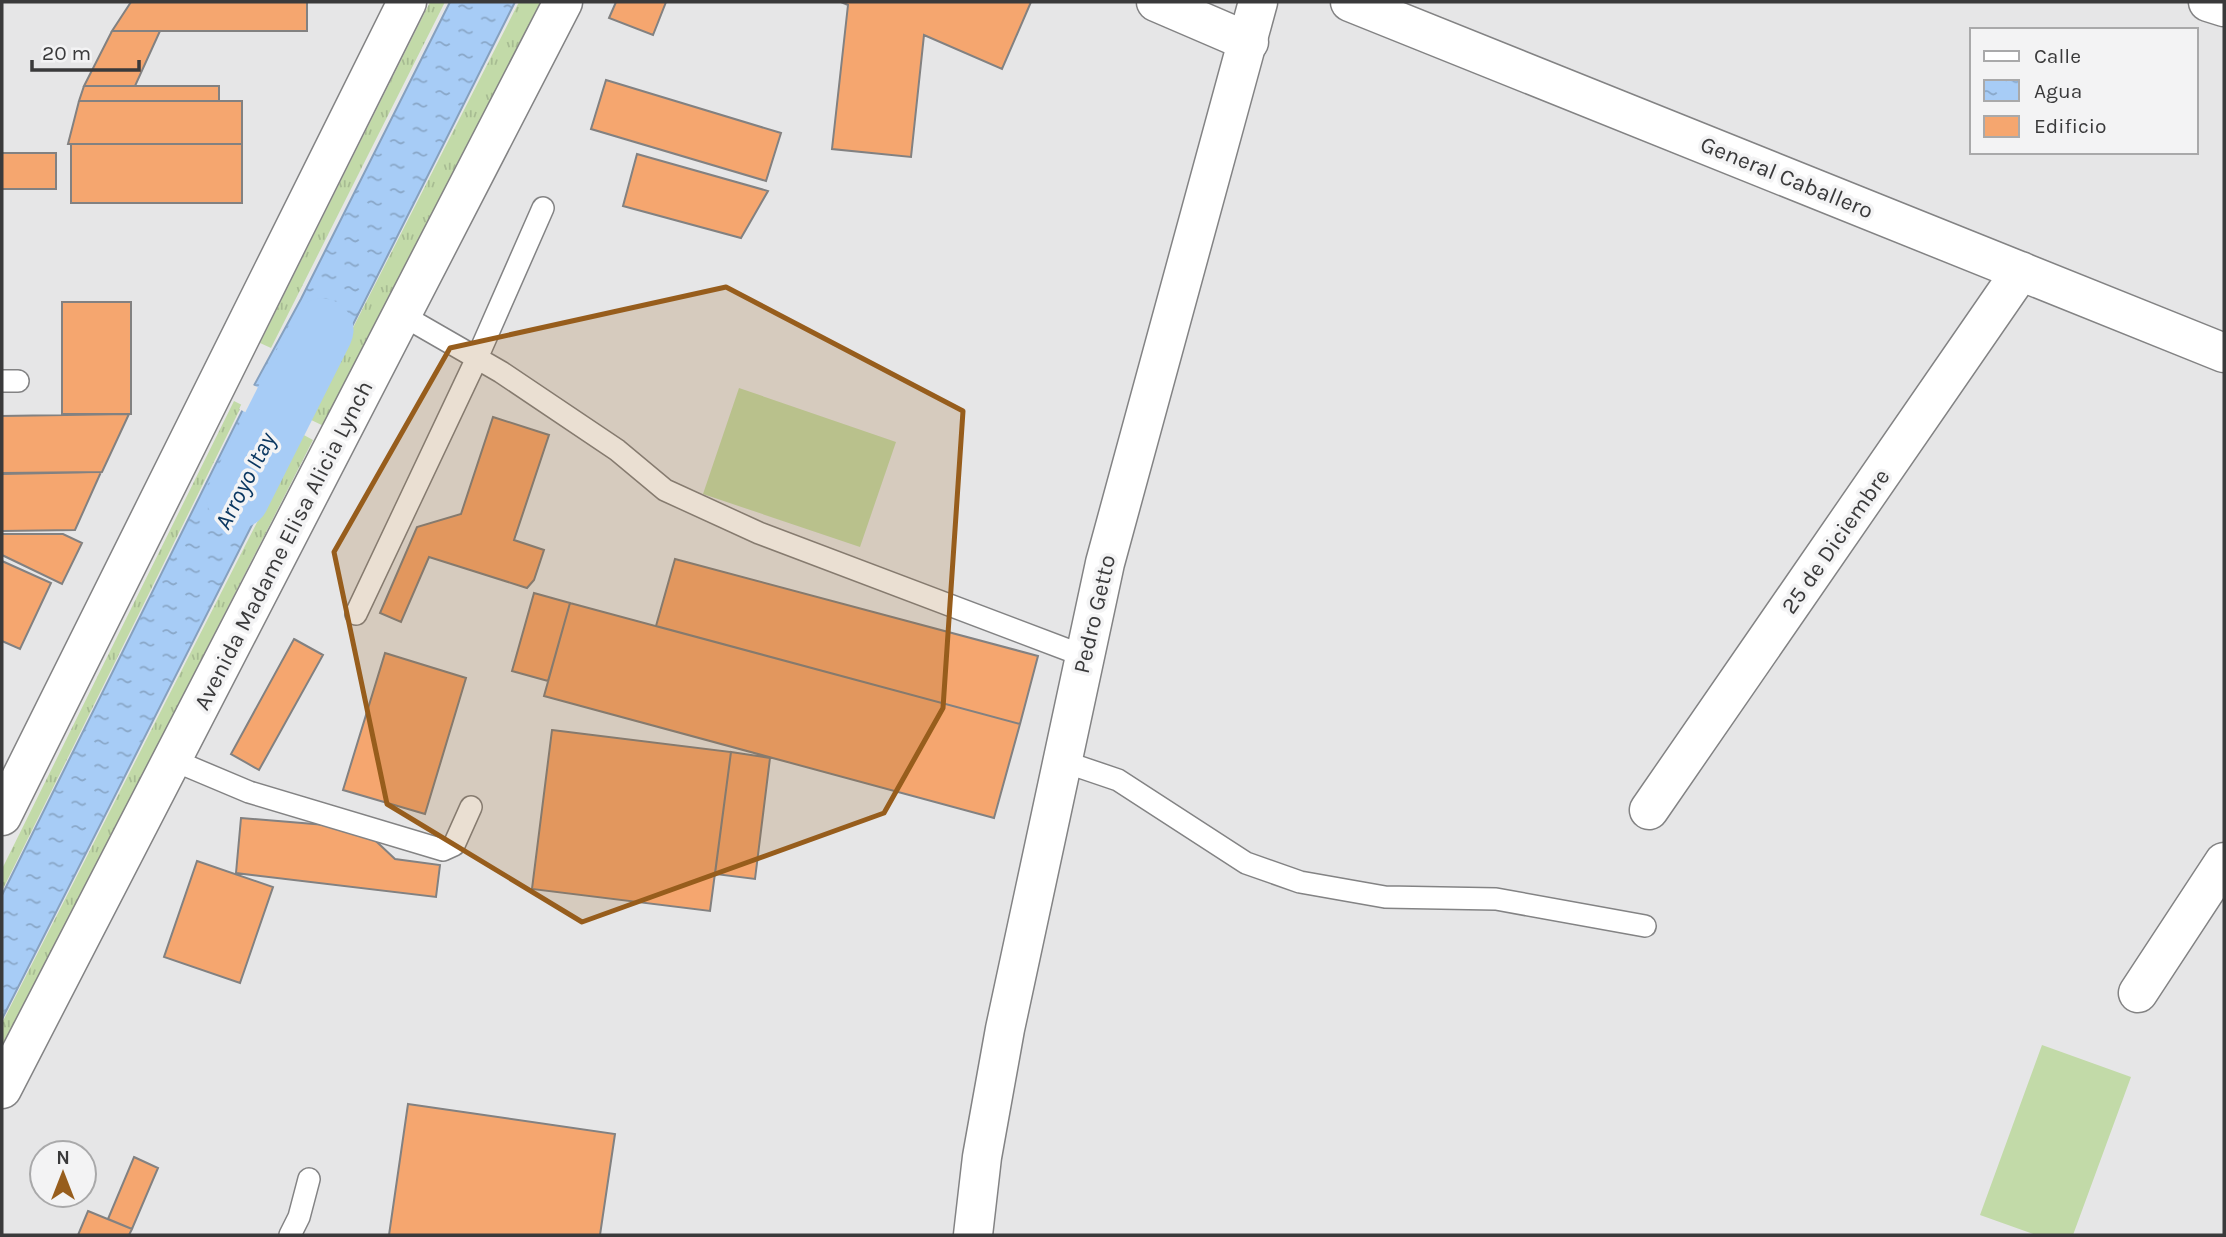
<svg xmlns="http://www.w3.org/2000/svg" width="2226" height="1237" viewBox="0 0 2226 1237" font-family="Karla,sans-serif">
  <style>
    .grass { fill: url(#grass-tufts) }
    .pitch { fill: #c2daa8 }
    .water { fill: url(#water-ripples); stroke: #86a0be; stroke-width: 2 }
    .pier { fill: #e6e6e7 }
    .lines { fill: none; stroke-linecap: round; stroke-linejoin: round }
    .river { stroke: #a7ccf6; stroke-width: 63 }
    .building { fill: #f5a66f; stroke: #828181; stroke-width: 2 }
    .lane-casing { stroke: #838384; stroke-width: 24 }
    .street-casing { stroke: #838384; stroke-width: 41 }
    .secondary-casing { stroke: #838384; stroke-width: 41 }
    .highway-casing { stroke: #838384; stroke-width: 41 }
    .lane { stroke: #fff; stroke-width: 21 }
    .street { stroke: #fff; stroke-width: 38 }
    .secondary { stroke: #fff; stroke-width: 38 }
    .highway { stroke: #fff; stroke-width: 38 }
    .marked { fill: #975d1c; fill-opacity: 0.2; stroke: #975d1c; stroke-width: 5; stroke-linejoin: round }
    .labels { text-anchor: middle; stroke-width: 7; stroke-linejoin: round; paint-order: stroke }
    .street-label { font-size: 23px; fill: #3a3a3b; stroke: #f3f3f4 }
    .water-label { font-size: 24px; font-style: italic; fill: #0a3761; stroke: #f3f3f4 }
  </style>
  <defs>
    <pattern id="grass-tufts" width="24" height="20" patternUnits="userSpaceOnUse" patternTransform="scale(1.75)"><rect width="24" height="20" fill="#c2daa8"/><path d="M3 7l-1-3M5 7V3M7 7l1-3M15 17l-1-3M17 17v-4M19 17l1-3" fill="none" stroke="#a7bc92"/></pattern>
    <pattern id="water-ripples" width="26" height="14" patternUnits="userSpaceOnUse" patternTransform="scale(1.75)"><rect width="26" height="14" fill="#a7ccf6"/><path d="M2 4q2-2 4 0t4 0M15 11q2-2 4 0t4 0" fill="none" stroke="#89a7c8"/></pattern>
  </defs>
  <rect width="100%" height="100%" fill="#e6e6e7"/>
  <path class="grass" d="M430 2H445L271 348 260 343Z
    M519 2H541L330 429 307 418Z
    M234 401 242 405 2 891V869Z
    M302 434 313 440 2 1051V1023Z"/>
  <path class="pitch" d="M739 388 896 442 860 547 703 494Z
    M2042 1045 2131 1077 2073 1235H2036L1980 1215Z"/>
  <path class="water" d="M450 2H515L306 418 295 412 288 424 300 430 2 1019V895L246 403 287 424 293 412 251 391 301 299Z"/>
  <path class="pier" d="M251 384 312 414 306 421 296 417 293 423 303 430 299 439 239 409 243 401 247 400 286 419 289 413 249 394 248 391Z"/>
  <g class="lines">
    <path class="river" d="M238 497 322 330"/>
  </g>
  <path class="building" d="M131 2H307V31H112Z
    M616 2H666L653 35 609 18Z
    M841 2H1031L1002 69 924 35 911 157 832 149 848 5Z
    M112 31H160L135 86H84Z
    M606 80 781 133 766 181 591 129Z
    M84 86H219V101H79Z
    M79 101H242V144H68Z
    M71 144H242V203H71Z
    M2 153H56V189H2Z
    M637 154 768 191 741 238 623 206Z
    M62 302H131V414H62Z
    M129 414 102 472 2 473V416Z
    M493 417 549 435 514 540 544 550 534 580 527 588 429 557 401 622 380 613 417 527 461 514Z
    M101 472 75 530 2 531V474Z
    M2 534H63L82 543 62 584 2 555Z
    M675 559 1038 656 1020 724 656 626Z
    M2 561 51 583 20 649 2 641Z
    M534 593 570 603 548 681 512 671Z
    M570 603 1020 724 994 818 544 696Z
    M294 639 323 655 259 770 231 754Z
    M385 653 466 678 425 814 343 790Z
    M552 730 731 752 710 911 532 889Z
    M731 752 770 758 755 879 715 874Z
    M241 818 362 828 395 859 440 865 436 897 236 873Z
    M197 861 273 887 240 983 164 957Z
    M408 1104 615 1134 600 1235H389Z
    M134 1157 158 1168 132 1229 108 1219Z
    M88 1211 132 1229 129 1235H78Z"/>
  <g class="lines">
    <defs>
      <path id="lane" d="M402 315 501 372 617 450 665 490 759 533 1084 656
        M2 381H18
        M356 614 477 358 543 208
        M173 760 249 792 443 850 454 845 471 807
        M1062 761 1118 780 1246 863 1300 882 1385 897 1496 899 1645 926
        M290 1235 299 1217 309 1179"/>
      <path id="street" d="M1156 2 1249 42
        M1350 2 2224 353
        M2208 2 2224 7
        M1649 810 2021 271
        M2138 993 2224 862"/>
      <path id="secondary" d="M973 1235 982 1157 1005 1029 1105 563 1258 2"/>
      <path id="highway" d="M2 816 407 2
        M2 1089 563 2"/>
    </defs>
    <use href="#lane" class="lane-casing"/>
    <use href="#street" class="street-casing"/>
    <use href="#secondary" class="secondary-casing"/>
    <use href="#highway" class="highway-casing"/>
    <use href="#lane" class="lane"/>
    <use href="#street" class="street"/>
    <use href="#secondary" class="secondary"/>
    <use href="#highway" class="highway"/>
  </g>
  <path class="marked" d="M726 287 963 411 943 708 884 813 582 922 387 804 334 552 450 348Z"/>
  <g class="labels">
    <g class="street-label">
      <text transform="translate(1787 177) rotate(22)" y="8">General Caballero</text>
      <text transform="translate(1835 541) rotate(-55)" y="8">25 de Diciembre</text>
      <text transform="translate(283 545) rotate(-63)" y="8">Avenida Madame Elisa Alicia Lynch</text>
      <text transform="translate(1094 614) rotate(-77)" y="8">Pedro Getto</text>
    </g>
    <g class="water-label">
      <text transform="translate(245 481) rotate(-63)" y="8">Arroyo Itay</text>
    </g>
  </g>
  <rect width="2226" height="1237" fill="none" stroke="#3a3a3b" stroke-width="7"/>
  <rect x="1970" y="28" width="228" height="126" fill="#f3f3f4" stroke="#a9a9aa" stroke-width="2"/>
  <rect x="1984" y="51" width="35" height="10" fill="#ffffff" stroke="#a9a9aa" stroke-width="2"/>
  <text x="2034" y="63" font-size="21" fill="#3a3a3b">Calle</text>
  <rect x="1984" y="80" width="35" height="21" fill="url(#water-ripples)" stroke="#a9a9aa" stroke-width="2"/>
  <text x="2034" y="98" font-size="21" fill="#3a3a3b">Agua</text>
  <rect x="1984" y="116" width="35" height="21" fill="#f5a66f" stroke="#a9a9aa" stroke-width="2"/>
  <text x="2034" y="133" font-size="21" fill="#3a3a3b">Edificio</text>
  <g transform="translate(63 1174)"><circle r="33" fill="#f3f3f4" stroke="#a9a9aa" stroke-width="2"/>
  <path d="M0-5L12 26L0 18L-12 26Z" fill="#975d1c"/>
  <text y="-10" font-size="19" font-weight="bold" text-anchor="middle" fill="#3a3a3b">N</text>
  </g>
  <path d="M32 60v10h107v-10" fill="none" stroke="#3a3a3b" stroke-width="3.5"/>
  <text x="42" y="60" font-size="21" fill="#3a3a3b" stroke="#f3f3f4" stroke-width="5" paint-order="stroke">20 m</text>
</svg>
